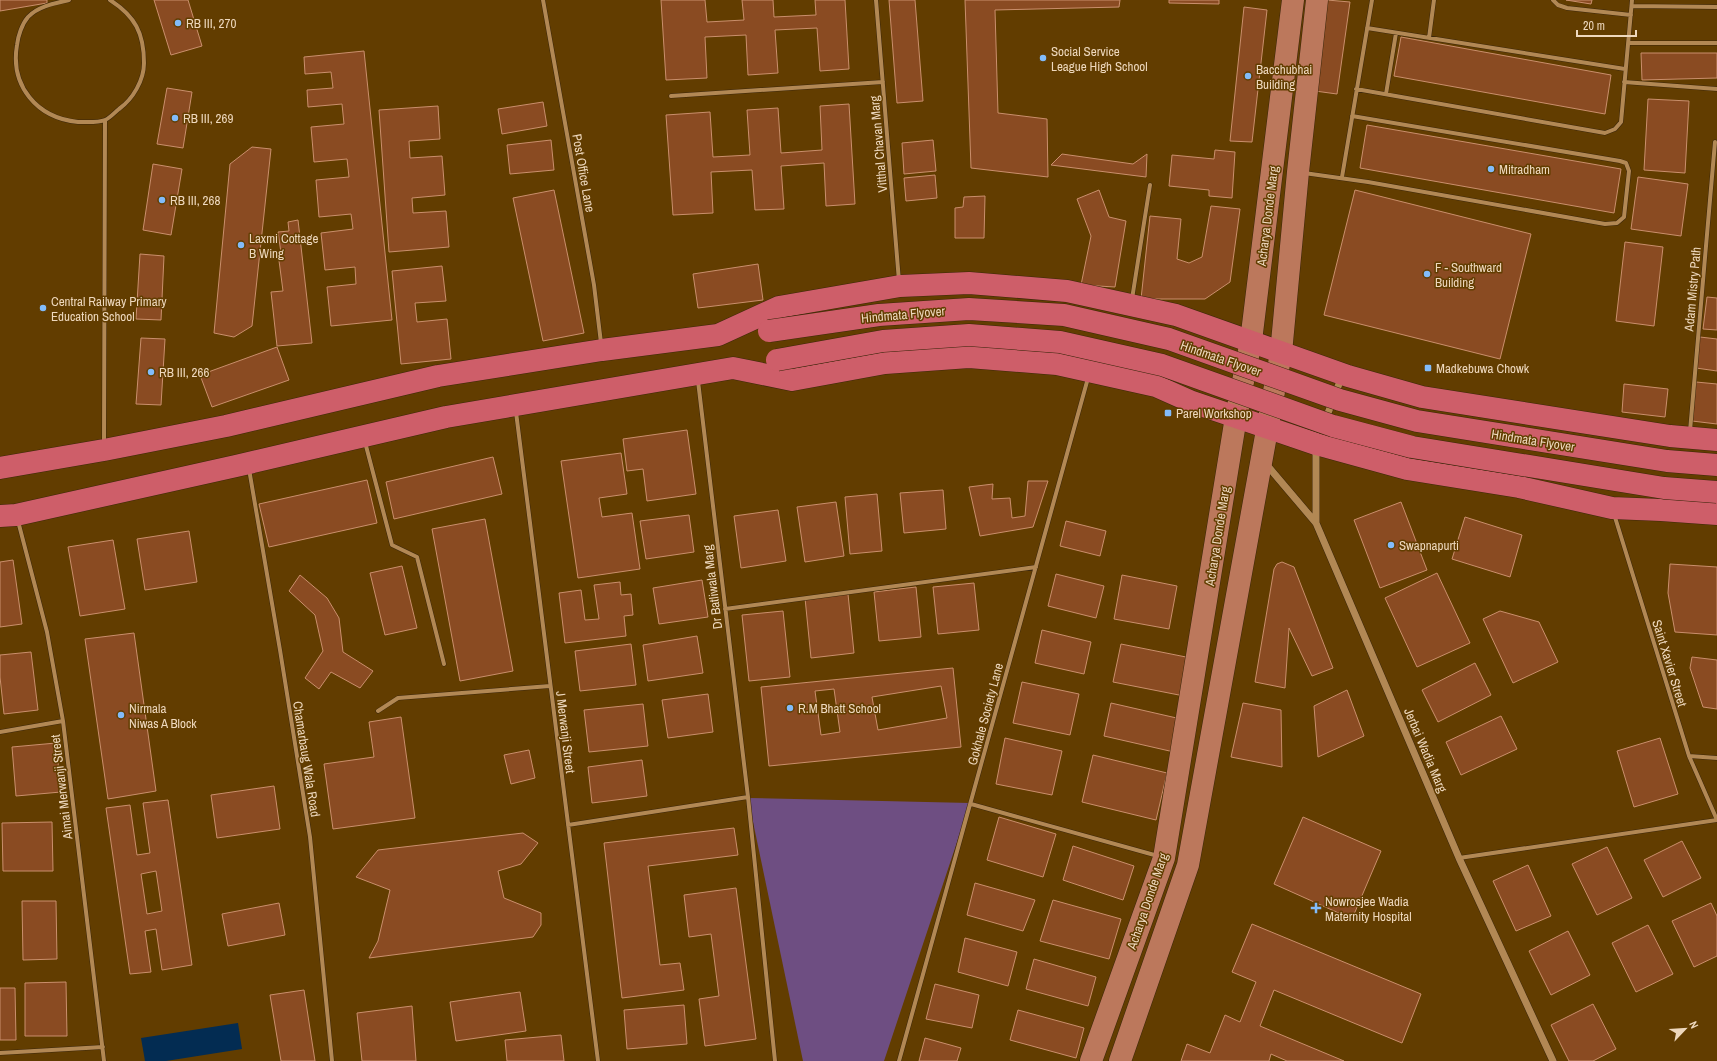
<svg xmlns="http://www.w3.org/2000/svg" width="1717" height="1061" viewBox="0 0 1717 1061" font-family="'Archivo Narrow',sans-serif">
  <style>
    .green { fill: #6e4e82 }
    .water { fill: #032c52 }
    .building { fill: #8a4b22; stroke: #ca8f6c; fill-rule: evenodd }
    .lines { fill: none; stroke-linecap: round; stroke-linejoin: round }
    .minor-casing { stroke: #3c270b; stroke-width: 5 }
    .tertiary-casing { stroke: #3c270b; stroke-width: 8 }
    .secondary-casing { stroke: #3c270b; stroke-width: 23 }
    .trunk-casing { stroke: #3c270b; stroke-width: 23 }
    .minor { stroke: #b28854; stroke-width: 4 }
    .tertiary { stroke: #b28854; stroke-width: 7 }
    .secondary { stroke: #bc785c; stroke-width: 22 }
    .trunk { stroke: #ce5e69; stroke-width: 22 }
    .trunk-bridge-casing { stroke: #3c270b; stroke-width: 23; stroke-linecap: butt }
    .trunk-bridge { stroke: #ce5e69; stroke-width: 22 }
    .poi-dot { fill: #82bcfa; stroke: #623d00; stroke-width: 1.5 }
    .labels { text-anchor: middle; stroke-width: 3; stroke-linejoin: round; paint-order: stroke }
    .poi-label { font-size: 13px; fill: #eed8bd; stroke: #623d00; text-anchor: start }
    .street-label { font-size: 13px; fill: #eed8bd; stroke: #623d00 }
  </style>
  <rect width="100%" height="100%" fill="#623d00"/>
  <path class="green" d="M748 798 970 803 884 1061H803Z"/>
  <path class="water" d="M238 1023 242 1049 166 1061H145L141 1038Z"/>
  <path class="building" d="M0 0H47V3L0 11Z
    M154 0H188L202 46 171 55Z
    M661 0H705L707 22 744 20 742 0H773L774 17 816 15 815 0H845L849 69 820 71 817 28 775 30 778 73 748 75 746 35 705 37 707 78 666 80Z
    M889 0H915L923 101 897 103Z
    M965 0H1120L1119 7 995 10 998 113 1047 119 1048 177 971 168Z
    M1169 0H1219V4L1169 3Z
    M1327 0 1350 2 1337 94 1315 91Z
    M1566 0H1592L1591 4Z
    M1244 7 1267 10 1252 142 1230 141Z
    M1401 37 1611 75 1605 114 1394 76Z
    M364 51 392 320 331 326 327 287 356 284 355 267 325 270 321 233 353 229 351 214 319 217 316 180 349 177 347 159 314 162 311 127 344 124 342 104 308 107 307 90 333 88 331 72 305 74 304 57Z
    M1641 53H1717V78L1642 80Z
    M167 88 192 92 183 148 157 144Z
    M1648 99 1689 101 1685 173 1644 170Z
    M543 102 547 126 502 134 498 109Z
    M849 104 855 204 826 206 824 163 781 166 784 209 755 210 752 170 711 172 713 213 673 215 666 115 710 112 713 157 750 155 747 110 778 108 781 153 822 150 820 106Z
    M438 106 440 139 409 141 410 158 442 156 445 195 412 198 413 213 446 211 449 247 389 252 379 110Z
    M1367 125 1621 169 1614 213 1360 168Z
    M551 140 554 170 510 174 507 145Z
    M933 140 936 171 904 174 902 143Z
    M252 147 271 149 252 326 234 337 214 333 230 164Z
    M1215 150 1235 152 1232 198 1209 196V190L1169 186 1172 155 1214 159Z
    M1062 154 1133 164 1147 154 1146 177 1051 165Z
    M153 164 182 169 171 235 143 230Z
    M935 175 937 198 906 201 904 178Z
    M1638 177 1688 184 1681 236 1631 229Z
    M554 190 584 333 543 341 513 198Z
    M1099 190 1109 217 1126 221 1115 287 1081 285 1091 236 1077 199Z
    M1355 190 1531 234 1500 359 1324 315Z
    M985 196 984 238H955V208L963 207 964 197Z
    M1211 206 1240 209 1230 282 1205 299H1141L1150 216 1181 219 1177 259 1189 263 1202 257Z
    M298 220 312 343 277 346 271 292 283 291 278 253H281L278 232 289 231 288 222Z
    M1625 242 1663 247 1654 326 1616 321Z
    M140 254 164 256 161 320 136 319Z
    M758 264 763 300 698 308 693 274Z
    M442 266 446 301 415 303 417 322 447 319 451 359 401 364 392 271Z
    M1707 297 1717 298V330L1703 329Z
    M1700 337 1717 339V371L1696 368Z
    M141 338 165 339 161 405 136 404Z
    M277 347 289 380 212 407 200 375Z
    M1696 382 1717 384V424L1692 421Z
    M1624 384 1668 389 1665 417 1622 412Z
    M687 430 696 494 647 501 643 469 627 471 623 439Z
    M621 453 627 494 599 498 602 517 632 513 640 569 578 578 561 461Z
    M493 457 502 494 394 519 386 482Z
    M367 480 377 523 269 547 259 504Z
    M1028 481H1048L1033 527 980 536 969 487 993 484 992 499 1010 498 1012 518 1025 516Z
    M943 490 946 529 904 533 900 493Z
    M877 494 882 551 850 554 845 497Z
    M836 502 844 556 805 562 797 507Z
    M1401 502 1427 570 1380 588 1354 520Z
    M778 510 786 561 741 568 734 516Z
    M689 515 694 552 646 559 640 521Z
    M1465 517 1522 535 1510 577 1452 559Z
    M485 519 513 671 460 681 432 529Z
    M1066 521 1106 531 1100 556 1060 546Z
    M189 531 197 582 145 590 137 539Z
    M113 540 125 609 80 616 68 547Z
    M13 560 22 624 0 627V562Z
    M1282 562 1294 567 1333 668 1312 676 1289 628 1285 688 1255 682 1274 569 1277 564Z
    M1670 564 1717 567V635L1675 632 1668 593Z
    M402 566 417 628 385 635 370 573Z
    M1437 573 1470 643 1417 667 1385 598Z
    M1056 574 1104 586 1096 618 1048 606Z
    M300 575 327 598 339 618 343 652 373 671 360 688 331 672 319 689 305 678 323 651 315 615 289 591Z
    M1122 575 1177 586 1169 629 1114 619Z
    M702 580 708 617 659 624 653 588Z
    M620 582 621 595 631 594 633 615 624 616 626 636 565 643 559 593 581 590 585 620 599 619 594 585Z
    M974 583 979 630 938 634 933 587Z
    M916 587 921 637 879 641 874 592Z
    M848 594 854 653 811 658 805 598Z
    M783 611 790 677 749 681 742 615Z
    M1500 611 1539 622 1558 662 1513 683 1483 619Z
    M1042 630 1091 642 1084 674 1035 663Z
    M134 633 156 791 108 799 85 639Z
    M697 636 703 673 648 681 643 645Z
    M631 644 636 685 580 691 575 651Z
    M1121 644 1191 658 1184 696 1113 682Z
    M31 652 38 710 4 714 0 677V655Z
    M1692 657 1717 660V709L1703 707 1690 668Z
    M1475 663 1491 695 1438 722 1422 690Z
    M953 668 961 747 769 766 761 687ZM941 686 947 718 878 730 872 697ZM834 689 840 732 821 735 815 691Z
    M1022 682 1079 694 1070 735 1013 723Z
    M1347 690 1364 736 1318 757 1314 706Z
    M708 694 713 732 668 738 662 700Z
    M1111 703 1181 719 1174 752 1104 736Z
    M1243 703 1281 710 1282 767 1231 757Z
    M643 704 648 746 589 752 584 710Z
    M1501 716 1517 749 1461 775 1446 742Z
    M401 717 415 818 333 829 324 764 374 757 369 722Z
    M1005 738 1062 751 1052 795 996 784Z
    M1660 738 1678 794 1634 807 1617 751Z
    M56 743 61 792 16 796 12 747Z
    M529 750 535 778 511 784 504 755Z
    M1093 755 1167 773 1156 820 1082 802Z
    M642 760 647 796 592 803 588 767Z
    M274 786 280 829 217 838 211 795Z
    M168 800 192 965 162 970 156 929 145 931 151 972 130 974 106 808 130 805 137 855 150 853 143 803ZM156 871 162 911 147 914 141 874Z
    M999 817 1056 834 1043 877 987 860Z
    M1303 817 1381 851 1352 919 1274 884Z
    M52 822 53 871H3L2 823Z
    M734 828 738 855 648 866 660 965 680 963 684 990 622 998 604 843Z
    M523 833 538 843 521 864 498 871 504 898 541 913V925L533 937 369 958 378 941 390 890 356 877 378 850Z
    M1682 841 1701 878 1663 897 1644 860Z
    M1073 846 1134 866 1123 900 1063 880Z
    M1607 847 1632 898 1597 915 1572 864Z
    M1528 865 1551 916 1516 931 1493 881Z
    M975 883 1035 900 1023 931 967 915Z
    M736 888 756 1039 705 1046 699 999 719 996 711 934 689 937 684 895Z
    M1053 900 1121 919 1109 959 1040 941Z
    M22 901H56L57 959 23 960Z
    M279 903 285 935 228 946 222 914Z
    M1711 903 1717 916V956L1694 967 1672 921Z
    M1252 924 1421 994 1402 1043 1274 990 1260 1026 1344 1061H1287L1271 1054 1269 1061H1181L1187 1044 1210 1053 1225 1015 1240 1022 1256 982 1232 972Z
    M1648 925 1673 974 1636 992 1612 943Z
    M1568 931 1590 975 1551 995 1529 951Z
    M965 938 1017 952 1008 986 958 972Z
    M1034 959 1096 977 1088 1006 1026 989Z
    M66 982 67 1036H25V983Z
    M935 984 979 995 972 1028 926 1019Z
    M0 988H15L16 1040H0Z
    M304 990 315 1061H281L270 995Z
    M520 992 526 1031 456 1041 450 1002Z
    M1593 1004 1616 1049 1593 1061H1569L1551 1025Z
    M684 1005 687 1044 627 1049 624 1010Z
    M412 1006 416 1061H362L357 1013Z
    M1018 1010 1084 1028 1076 1058 1010 1040Z
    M561 1035 564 1061H507L505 1040Z
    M925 1038 961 1048 957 1061H919Z"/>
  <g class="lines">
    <defs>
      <path id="minor" d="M69 0C56 3 38 6 28 17 22 24 18 36 17 45 10 86 37 118 78 122 86 122 98 123 105 120 110 118 115 112 119 109 133 99 144 80 144 63 144 33 135 16 110 0
        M543 0 594 285 601 343
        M876 0 899 281
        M1553 0 1558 5 1567 8 1631 15
        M1632 6 1717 7
        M1367 28 1625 69
        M1429 38 1434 0
        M1628 43H1717
        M1624 82 1717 89
        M1356 89 1605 133 1615 129 1621 122 1632 0
        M1386 94 1396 33
        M671 96 883 82
        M1304 173 1368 182 1605 224 1617 223 1624 217 1629 171 1626 163 1620 161 1352 116
        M1342 177 1372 0
        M1132 299 1150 185
        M698 381 748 797 775 1061
        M516 412 598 1061
        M1690 431 1715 142
        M365 442 392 545 417 557 444 664
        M104 443 105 120
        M249 469 280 650 310 837 332 1061
        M1614 514 1689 756 1717 820
        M18 521 47 632 63 721 104 1061
        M725 609 1036 567
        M378 711 398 698 550 686
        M0 732 63 721
        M1689 756 1717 758
        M971 804 1158 856
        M568 825 748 797
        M1459 858 1717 820
        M0 1053 103 1047
        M899 1061 1088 378"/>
      <path id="tertiary" d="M1325 421 1342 376
        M1266 464 1316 523 1459 858 1553 1061
        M1316 523V447"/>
      <path id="secondary" d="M1091 1061 1164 858 1236 417 1251 341 1293 0
        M1120 1061 1188 865 1281 353 1298 172 1317 0"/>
      <path id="trunk" d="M0 468 104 450 226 426 438 376 602 350 718 335 779 307 900 286 969 283 1067 291 1176 315 1348 376 1422 397 1670 436 1717 440
        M0 516 16 515 236 466 446 417 733 368 792 380 885 363 969 357 1057 364 1156 386 1192 402 1316 444 1407 469 1519 487 1612 508 1661 510 1717 514"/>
    </defs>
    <use href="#minor" class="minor-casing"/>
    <use href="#tertiary" class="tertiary-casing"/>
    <use href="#secondary" class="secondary-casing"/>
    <use href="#trunk" class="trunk-casing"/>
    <use href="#minor" class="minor"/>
    <use href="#tertiary" class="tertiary"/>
    <use href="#secondary" class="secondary"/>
    <use href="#trunk" class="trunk"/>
    <defs>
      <path id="trunk-bridge" d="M769 331 879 315 969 309 1064 315 1169 339 1340 400 1417 421 1667 461 1717 465
        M777 360 883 341 969 335 1060 342 1162 365 1333 426 1412 447 1664 488 1717 492"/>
    </defs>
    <use href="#trunk-bridge" class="trunk-bridge-casing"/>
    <use href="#trunk-bridge" class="trunk-bridge"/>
  </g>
  <g class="poi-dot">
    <circle cx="178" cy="23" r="4"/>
    <circle cx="1043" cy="58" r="4"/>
    <circle cx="1248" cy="76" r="4"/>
    <circle cx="175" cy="118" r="4"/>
    <circle cx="1491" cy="169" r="4"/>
    <circle cx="162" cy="200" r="4"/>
    <circle cx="241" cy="245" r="4"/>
    <circle cx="1427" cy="274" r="4"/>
    <circle cx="43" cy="308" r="4"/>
    <rect x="1424" y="364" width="8" height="8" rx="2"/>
    <circle cx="151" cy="372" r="4"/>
    <rect x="1164" y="409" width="8" height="8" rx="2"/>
    <circle cx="1391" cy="545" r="4"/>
    <circle cx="790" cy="708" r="4"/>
    <circle cx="121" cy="715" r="4"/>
    <path d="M1314 902h4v4h4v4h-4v4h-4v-4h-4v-4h4z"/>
  </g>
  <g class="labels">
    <g class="poi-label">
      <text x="186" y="28">RB III, 270</text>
      <text x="1051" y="56">Social Service<tspan x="1051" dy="15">League High School</tspan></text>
      <text x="1256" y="74">Bacchubhai<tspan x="1256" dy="15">Building</tspan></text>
      <text x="183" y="123">RB III, 269</text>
      <text x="1499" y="174">Mitradham</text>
      <text x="170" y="205">RB III, 268</text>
      <text x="249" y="243">Laxmi Cottage<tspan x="249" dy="15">B Wing</tspan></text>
      <text x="1435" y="272">F - Southward<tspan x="1435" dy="15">Building</tspan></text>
      <text x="51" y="306">Central Railway Primary<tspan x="51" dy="15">Education School</tspan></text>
      <text x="1436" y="373">Madkebuwa Chowk</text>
      <text x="159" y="377">RB III, 266</text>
      <text x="1176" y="418">Parel Workshop</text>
      <text x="1399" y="550">Swapnapurti</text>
      <text x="129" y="713">Nirmala<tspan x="129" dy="15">Niwas A Block</tspan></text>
      <text x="798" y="713">R.M Bhatt School</text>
      <text x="1325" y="906">Nowrosjee Wadia<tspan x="1325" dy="15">Maternity Hospital</tspan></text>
    </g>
    <g class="street-label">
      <text transform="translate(878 144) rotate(-95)" y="5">Vitthal Chavan Marg</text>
      <text transform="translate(584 173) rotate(80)" y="5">Post Office Lane</text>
      <text transform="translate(1267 216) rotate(-83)" y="5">Acharya Donde Marg</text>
      <text transform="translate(1692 289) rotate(-85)" y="5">Adam Mistry Path</text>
      <text transform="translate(903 314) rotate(-5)" y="5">Hindmata Flyover</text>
      <text transform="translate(1221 358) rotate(19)" y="5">Hindmata Flyover</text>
      <text transform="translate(1533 440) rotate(9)" y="5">Hindmata Flyover</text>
      <text transform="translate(1217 536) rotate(-81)" y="5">Acharya Donde Marg</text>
      <text transform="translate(712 587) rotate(-97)" y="5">Dr Batliwala Marg</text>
      <text transform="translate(1670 663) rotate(73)" y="5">Saint Xavier Street</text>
      <text transform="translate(985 714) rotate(-75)" y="5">Gokhale Society Lane</text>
      <text transform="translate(566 732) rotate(83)" y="5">J Merwanji Street</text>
      <text transform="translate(1426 750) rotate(67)" y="5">Jerbai Wadia Marg</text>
      <text transform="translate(307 759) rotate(81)" y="5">Chamarbaug Wala Road</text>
      <text transform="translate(61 787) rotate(-97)" y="5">Aimai Merwanji Street</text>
      <text transform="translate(1147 901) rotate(-71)" y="5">Acharya Donde Marg</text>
    </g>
  </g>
  <g transform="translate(1685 1029) rotate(65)" stroke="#623d00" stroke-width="3" paint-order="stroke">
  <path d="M0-3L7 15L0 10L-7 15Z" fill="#eed8bd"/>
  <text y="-6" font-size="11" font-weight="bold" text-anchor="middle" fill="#eed8bd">N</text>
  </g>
  <path d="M1577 30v6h59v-6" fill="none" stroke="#eed8bd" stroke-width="2"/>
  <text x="1583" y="30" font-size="12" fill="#eed8bd" stroke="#623d00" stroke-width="3" paint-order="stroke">20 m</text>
</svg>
